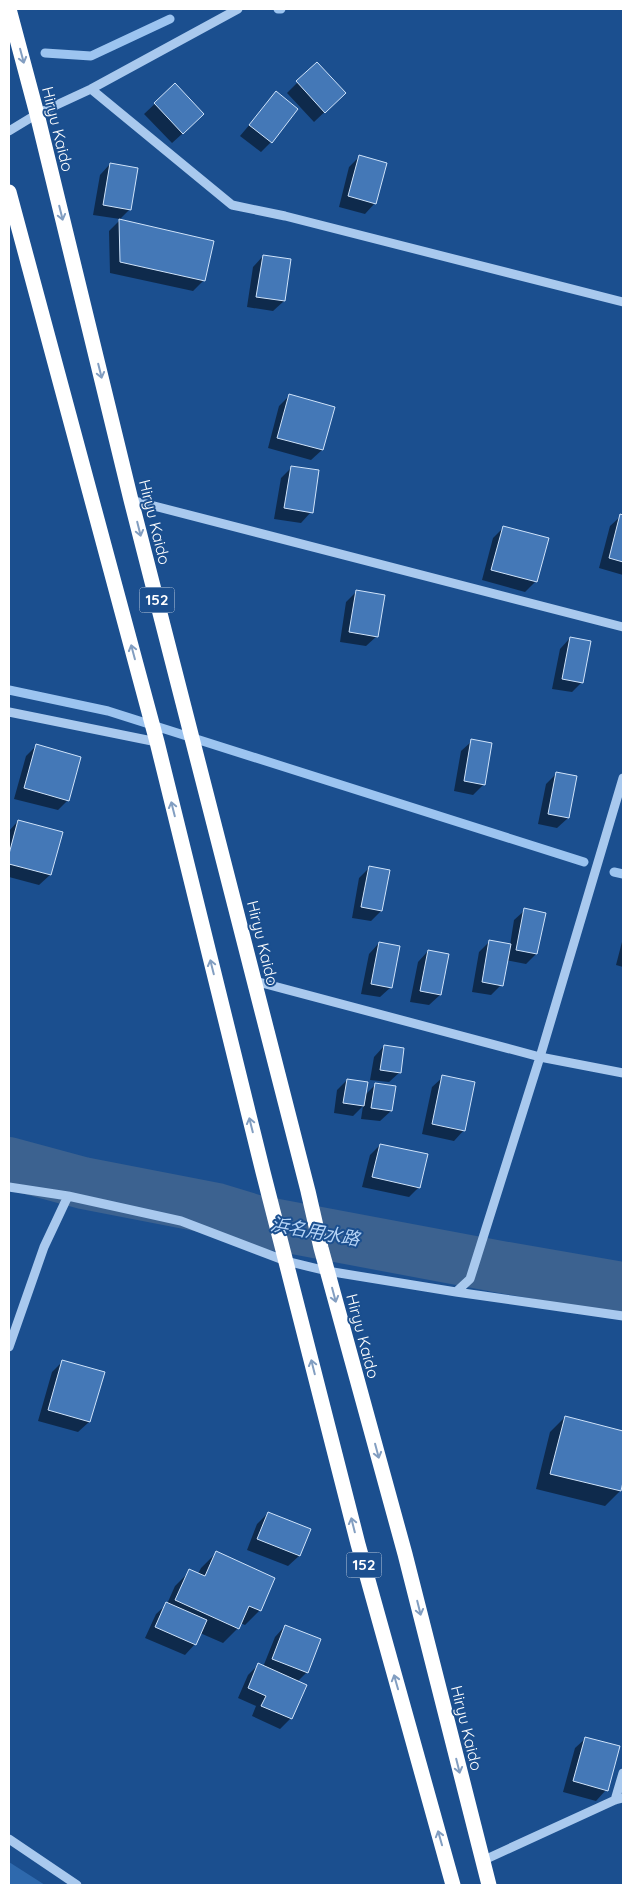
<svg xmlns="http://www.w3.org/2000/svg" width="632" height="1894" viewBox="0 0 632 1894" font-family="Quicksand,'Noto Sans JP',sans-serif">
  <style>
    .green { fill: #2e69ad }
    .shadow { fill: #0007 }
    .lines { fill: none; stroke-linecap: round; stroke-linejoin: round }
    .stream { stroke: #9cc4f0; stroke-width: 9 }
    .river { stroke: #3c6290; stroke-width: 52 }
    .building { fill: #4478b7; stroke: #cfe3fa }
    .minor { stroke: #a9c9ee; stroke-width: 9 }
    .highway { stroke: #fff; stroke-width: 15 }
    .oneway { stroke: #829ec1 }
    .labels { text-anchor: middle; stroke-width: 4; stroke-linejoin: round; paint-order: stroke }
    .shield { fill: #1b4f8f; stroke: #bbcadd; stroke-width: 1 }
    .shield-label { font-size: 15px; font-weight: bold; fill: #fff }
    .street-label { font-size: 16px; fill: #fff; stroke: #1b4f8f }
    .water-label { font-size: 18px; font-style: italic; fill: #b5d3f5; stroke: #1b4f8f }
  </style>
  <rect width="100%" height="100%" fill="#1b4f8f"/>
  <path class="green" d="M9 1861V1862L45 1885H9Z"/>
  <path class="shadow" d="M317 63 334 103 314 122 287 93Z
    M175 85 192 125 172 143 144 114Z
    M276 93 271 142 261 152 240 136Z
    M359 157 375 203 365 214 339 207 349 167Z
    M110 164 130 209 120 219 93 215 100 175Z
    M119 221 204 280 193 291 110 273 109 231Z
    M263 256 290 260 284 301 273 311 247 307 253 267Z
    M290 395 333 407 322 450 311 460 268 448 279 406Z
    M291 468 311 512 301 523 274 519 281 478Z
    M621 516H623V575L599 568 610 526Z
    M504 527 536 581 525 592 482 580 493 538Z
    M357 591 377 636 366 646 340 642 346 602Z
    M570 638 582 682 572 692 552 689 560 649Z
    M472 741 484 784 473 795 454 791 461 751Z
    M36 746 68 800 58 810 14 799 26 756Z
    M556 774 568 818 557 828 538 824 546 784Z
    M18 821 50 875 39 885 9 877V831Z
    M370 867 381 911 371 921 352 918 359 878Z
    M525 910 536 954 526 964 506 960 501 985 491 995 472 992 479 952 490 941 510 945 514 920Z
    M623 938V967L616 965Z
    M379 943 391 987 380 997 361 994 369 954Z
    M428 951 447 955 440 995 429 1005 410 1002 418 962Z
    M384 1046 400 1072 389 1082 370 1080 374 1057Z
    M443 1077 464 1130 454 1141 422 1134 432 1087Z
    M347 1080 365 1095 375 1085 391 1111 380 1121 361 1119 363 1106 353 1116 334 1113 337 1090Z
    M380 1145 419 1187 409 1197 362 1187 370 1155Z
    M63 1361 103 1373 89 1422 78 1432 38 1421 52 1372Z
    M565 1417 623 1432V1477L620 1491 605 1506 536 1489 550 1432Z
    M268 1513 309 1530 299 1556 288 1566 247 1550 257 1524Z
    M216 1553 260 1610 245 1625 240 1623 238 1628 223 1643 200 1633 195 1644 185 1655 145 1638 156 1614 167 1604 175 1586 190 1571 198 1574 201 1568Z
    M285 1626 307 1672 297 1682 291 1718 280 1729 252 1716 256 1706 238 1698 248 1675 258 1665 263 1667 275 1637Z
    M586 1738 606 1790 596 1801 563 1792 575 1748Z"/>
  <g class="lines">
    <path class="stream" d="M278 9H281
      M45 53 91 56 170 19
      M9 690 108 711 584 862
      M614 872 623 874"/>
    <path class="river" d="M9 1163 83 1183 217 1209 256 1221 501 1267 623 1288"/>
  </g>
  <path class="building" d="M317 62 346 93 325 113 296 81Z
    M175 83 204 114 183 134 154 103Z
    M276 91 298 109 272 143 249 125Z
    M359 155 387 163 376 204 348 196Z
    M110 163 138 168 131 210 103 205Z
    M119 219 214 241 205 281 120 262Z
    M263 255 291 259 285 301 256 297Z
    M289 394 335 407 323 450 277 438Z
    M291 466 319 470 313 513 284 508Z
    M620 514 623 515V562L609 558Z
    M503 526 549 538 537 582 491 570Z
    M356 590 385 595 378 637 349 632Z
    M570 637 591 641 583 683 562 679Z
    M471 739 492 743 485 785 464 781Z
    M36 744 81 757 69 801 24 788Z
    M556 772 577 776 569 818 548 814Z
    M18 820 63 832 51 875 9 864V854Z
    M369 866 390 870 382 911 361 907Z
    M524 908 546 913 537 954 516 950Z
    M489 940 511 944 503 986 482 982Z
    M379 942 400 946 392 988 371 984Z
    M428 950 449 954 441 995 420 991Z
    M384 1045 404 1048 401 1073 380 1070Z
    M442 1075 475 1082 465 1131 432 1124Z
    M347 1079 368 1082 364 1106 343 1103Z
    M375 1083 396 1086 392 1111 371 1108Z
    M380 1144 428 1154 420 1188 372 1177Z
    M62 1360 105 1372 90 1422 48 1410Z
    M565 1416 623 1431V1482L621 1491 550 1474Z
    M268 1512 311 1529 300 1556 257 1539Z
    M216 1551 275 1578 261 1611 249 1606 239 1629 175 1600 189 1569 205 1576Z
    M166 1602 207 1620 196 1645 155 1627Z
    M285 1625 321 1639 308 1673 272 1659Z
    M258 1663 307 1685 292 1719 261 1706 266 1696 248 1688Z
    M585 1737 620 1746 608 1791 573 1781Z"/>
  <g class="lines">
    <path class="minor" d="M91 89 232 205 285 216 623 302
      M9 131 37 114 91 89 238 9
      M131 500 623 627
      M9 712 157 742
      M255 981 540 1057 623 1073
      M9 1187 68 1196 181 1221 286 1261 327 1271 456 1292 623 1316
      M456 1292 470 1279 540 1057 623 778
      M9 1347 44 1247 68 1196
      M615 1800 623 1773
      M9 1839 77 1885
      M482 1861 615 1800 623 1798"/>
    <path class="highway" d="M9 9 37 114 131 500 308 1191 321 1248 405 1554 489 1885
      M9 192 157 742 263 1172 358 1544 453 1885"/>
  </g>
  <defs><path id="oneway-shaft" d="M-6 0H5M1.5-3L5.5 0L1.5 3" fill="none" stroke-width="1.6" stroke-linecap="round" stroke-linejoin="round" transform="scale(1.25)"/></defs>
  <g class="oneway">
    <use href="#oneway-shaft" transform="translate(22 56) rotate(75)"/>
    <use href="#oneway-shaft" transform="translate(61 213) rotate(76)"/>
    <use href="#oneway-shaft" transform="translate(100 371) rotate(76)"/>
    <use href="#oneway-shaft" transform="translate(139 529) rotate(76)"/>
    <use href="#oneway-shaft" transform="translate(133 652) rotate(-105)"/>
    <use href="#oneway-shaft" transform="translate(173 809) rotate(-104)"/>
    <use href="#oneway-shaft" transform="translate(212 967) rotate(-104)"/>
    <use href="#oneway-shaft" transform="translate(251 1125) rotate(-104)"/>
    <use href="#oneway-shaft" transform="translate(334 1295) rotate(75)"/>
    <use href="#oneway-shaft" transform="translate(313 1367) rotate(-104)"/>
    <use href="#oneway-shaft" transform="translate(377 1451) rotate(75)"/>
    <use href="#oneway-shaft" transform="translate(353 1525) rotate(-104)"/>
    <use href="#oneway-shaft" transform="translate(419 1608) rotate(76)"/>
    <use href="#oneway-shaft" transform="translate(396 1682) rotate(-106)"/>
    <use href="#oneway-shaft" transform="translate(458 1766) rotate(76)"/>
    <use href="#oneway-shaft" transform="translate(440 1838) rotate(-106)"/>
  </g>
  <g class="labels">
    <g class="shield">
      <rect x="139.5" y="587.5" width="35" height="25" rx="4"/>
      <rect x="346.5" y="1552.5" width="35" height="25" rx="4"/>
    </g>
    <g class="shield-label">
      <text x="157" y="605">152</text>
      <text x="364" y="1570">152</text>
    </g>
    <g class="street-label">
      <text transform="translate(58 129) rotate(76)" y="6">Hiryu Kaido</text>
      <text transform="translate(155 522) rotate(76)" y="6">Hiryu Kaido</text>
      <text transform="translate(263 943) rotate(76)" y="6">Hiryu Kaido</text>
      <text transform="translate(363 1336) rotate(75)" y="6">Hiryu Kaido</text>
      <text transform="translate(467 1728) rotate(76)" y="6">Hiryu Kaido</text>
    </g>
    <g class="water-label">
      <text transform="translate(315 1232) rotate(10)" y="6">浜名用水路</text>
    </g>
  </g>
  <rect width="632" height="1894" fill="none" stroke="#ffffff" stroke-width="20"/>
</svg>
